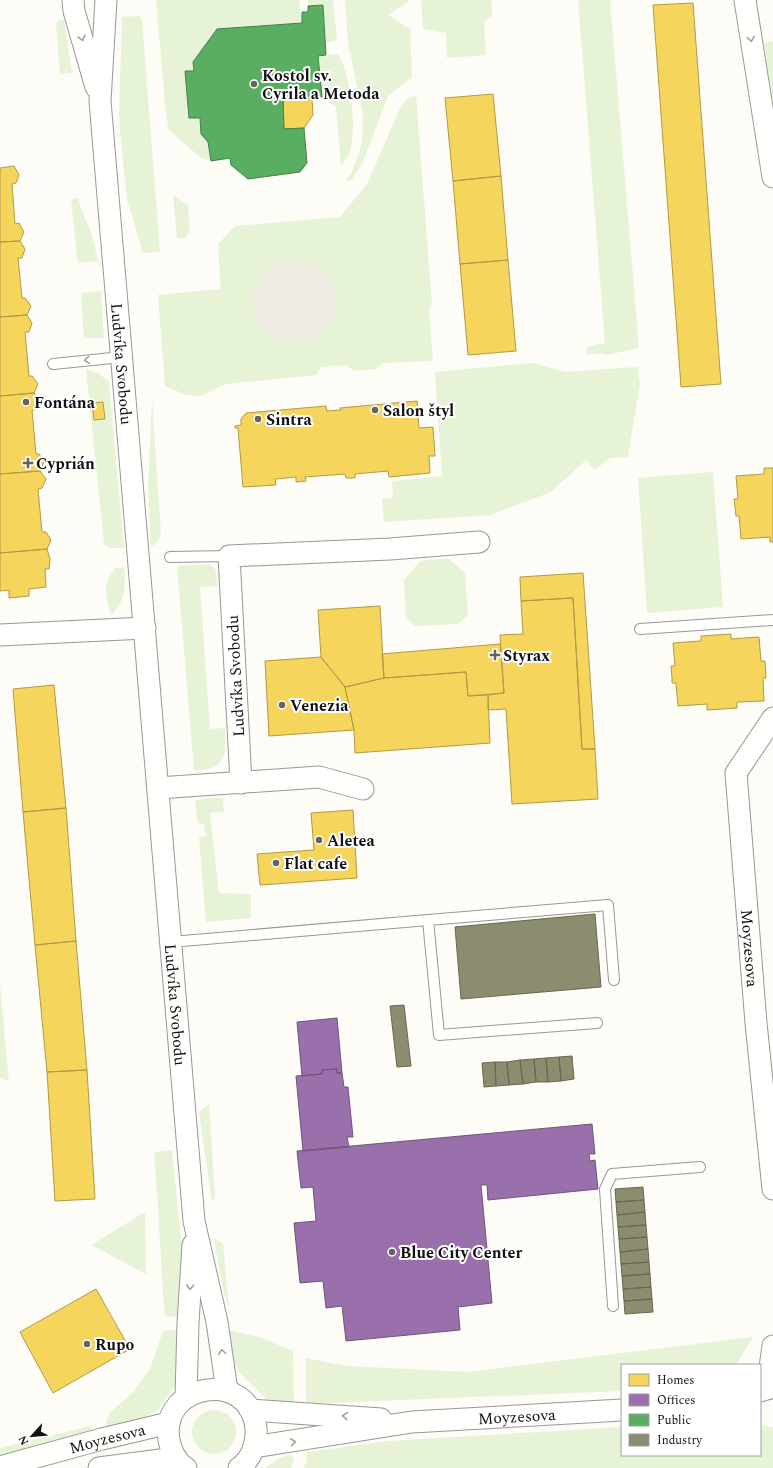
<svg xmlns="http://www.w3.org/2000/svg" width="773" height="1468" viewBox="0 0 773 1468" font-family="Spectral,serif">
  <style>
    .green { fill: #e7f3d7 }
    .plaza { fill: #edebe2 }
    .homes { fill: #f6d55c; stroke: #b19a46 }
    .offices { fill: #9970ab; stroke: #70547d }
    .public { fill: #5aae61; stroke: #447f49 }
    .industry { fill: #8c8c6e; stroke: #676752 }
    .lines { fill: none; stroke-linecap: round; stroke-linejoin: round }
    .lane-casing { stroke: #979795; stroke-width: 12 }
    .street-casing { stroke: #979795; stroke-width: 23 }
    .lane { stroke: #fffffe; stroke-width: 10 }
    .street { stroke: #fffffe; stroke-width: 21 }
    .oneway { stroke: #a0a09f }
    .poi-dot { fill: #646362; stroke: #fff; stroke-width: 1.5 }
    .labels { text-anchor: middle; stroke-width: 4; stroke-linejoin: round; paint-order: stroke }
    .poi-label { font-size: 16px; font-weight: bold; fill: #111; stroke: #fff; text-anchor: start }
    .street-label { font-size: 16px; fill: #111; stroke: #fff }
  </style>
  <rect width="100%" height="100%" fill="#fdfcf7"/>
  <path class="green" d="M156 0H299L302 23 217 29 193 62 194 71H186L189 118H200L201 134 209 140 211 161 201 158 169 130 166 115Z
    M308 0H333L337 38 334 42H326L323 5 308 6Z
    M345 0H408V2L388 15 410 29 412 77 388 96 363 162 352 180 345 181 352 172 358 156 362 141 363 115 348 43Z
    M421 0H491L492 16 484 22 486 55 447 58 446 33 423 29Z
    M578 0H610L639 348 607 355 601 353 587 355 586 347 605 343Z
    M139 16 142 19 160 252 143 253 127 199 122 153 119 117 122 17Z
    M59 20H64L72 73 60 74 56 24Z
    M773 41V102L764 43Z
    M338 54C351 74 357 129 350 152 349 157 344 161 341 165L336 107 322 97 318 56Z
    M416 96 432 304 429 309 433 361 383 363 376 369 354 371 346 365 321 367 316 375 226 384 200 396 186 395 165 386 158 295 221 289 218 244 235 226 340 217 367 184 401 106 409 97Z
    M173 195 188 205 190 231 185 238H177Z
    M78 198 81 208 92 235 98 261 78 263 71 199Z
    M101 291 104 338H84L81 293Z
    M533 363 565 372 637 367 640 384 628 457 610 458 595 470 586 460 551 492 490 515 384 522 382 499 393 498 392 481 442 476 435 372Z
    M86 369 98 373 109 382 124 548H109L104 544Z
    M152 400 161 533 158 541 151 547 148 489Z
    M713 472 723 607 647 613 638 478Z
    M448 558 465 573 468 616 458 624 415 626 406 618 404 580 420 561Z
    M209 564 215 568 218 586 200 587 210 729 225 728C227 754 225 772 194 770L177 566Z
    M124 567C126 586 126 601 111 615 106 595 101 583 116 568Z
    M209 798H223L224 812 210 813 219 893 251 894V918L206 922 199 837 206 836 204 824 198 823 195 801Z
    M0 984 9 1082 0 1077Z
    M209 1104 215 1198 212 1201 199 1112Z
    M172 1150 182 1248 179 1317 165 1316C160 1261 159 1207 154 1152Z
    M145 1212 146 1274 91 1245Z
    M214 1238 223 1243 229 1309 223 1289Z
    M181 1329 182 1375 159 1409 142 1420 108 1430 106 1421 110 1413 133 1392 150 1369 163 1331Z
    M229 1330 262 1338 293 1351 294 1402 290 1406 270 1403 239 1372 232 1359Z
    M753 1337 737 1363 733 1365H622V1391L306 1404V1358L346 1366 468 1372Z
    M192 1432a22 22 0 1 1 44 0a22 22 0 1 1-44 0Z
    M760 1425 773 1427V1468H304L307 1459 306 1452 388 1441 622 1427V1455H760Z
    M91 1426 93 1433 0 1461V1448Z
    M290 1454 294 1459 291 1468H266L278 1459Z"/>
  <path class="plaza" d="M252 301a42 42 0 1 1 84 0a42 42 0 1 1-84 0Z"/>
  <path class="homes" d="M693 3 721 384 681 387 653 5Z
    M493 94 501 176 453 181 445 98Z
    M312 98 313 115 304 128 284 129 283 100Z
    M14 166 19 175 16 183 12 184 15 224 19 223 24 232 20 241 0 242V168Z
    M501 176 508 260 460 264 453 181Z
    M20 241 25 249 22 258H18L22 298H25L31 306 27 315 0 317V242Z
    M508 260 516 351 468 355 460 264Z
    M27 315 32 323 29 332H25L29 376H32L38 384 34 393 0 396V317Z
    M34 393 39 401 35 410H32L36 454H39L44 462 40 471 0 474V396Z
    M417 401 419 428 433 427 435 456H429L430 473 389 477 388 471 355 474V478H346L345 474 305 477 306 481 296 482V477L275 479 276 485 243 487 238 428H235V426L241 425V419L246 413 326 406 327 411 341 410 340 408Z
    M103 402 105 419 94 420 92 403Z
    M764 468H773V542H770V537L741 539 739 516H736L734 499H738L736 476 764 474Z
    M40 471 46 479 42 488 38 489 42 532H46L51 540 47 549 0 553V474Z
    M47 549 50 559 49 569H45L46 587 29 589V596L9 598V590L0 591V553Z
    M583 573 595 749H582L573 598 521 601 520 577Z
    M573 598 582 749H595L598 799 512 804 506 709 488 710V695L504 693 500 635 523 634 521 601Z
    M380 606 384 678 345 687 321 657 318 610Z
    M731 634V639L759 637 761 661H765L766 678H763L764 701 737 702V708L707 710V704L678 706 676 683H672V678L671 666H675L673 643 701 641V636Z
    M500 644 504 693 468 696 466 672 384 678 382 654Z
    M321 657 345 687 354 730 269 736 265 661Z
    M466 672 468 696 488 695 490 743 355 753 354 730 345 687 384 678Z
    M54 685 66 808 23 812 13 689Z
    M66 808 76 941 35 945 23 812Z
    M353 810 357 878 260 885 257 854 314 850 311 813Z
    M76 941 87 1070 47 1072 35 945Z
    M87 1070 95 1199 55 1201 47 1072Z
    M96 1289 130 1349 53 1393 20 1332Z"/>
  <path class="offices" d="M337 1018 342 1073H337V1069L322 1070V1074L302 1076 297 1022Z
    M337 1069V1073H342L344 1087H348L353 1137H347L349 1147 303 1151 296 1076 322 1074V1070Z
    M592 1124 595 1154H589L590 1161 595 1160 598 1189 488 1200 487 1185H481L492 1303 458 1307 460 1330 346 1341 342 1306 326 1308 323 1281 300 1283 294 1223 316 1221 313 1187 301 1188 297 1151Z"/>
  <path class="public" d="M323 5 326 55 318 56 322 97 283 100 284 129 304 128 307 163 300 172 248 179 231 165 230 158 211 161 208 142 201 134 200 118H189L185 71H194L193 62 217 29 302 23V12H308V6Z"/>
  <path class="industry" d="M595 914 601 987 461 999 455 927Z
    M404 1005 411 1066 397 1067 390 1006Z
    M572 1056 574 1079 561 1081 559 1057Z
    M559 1057 561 1081 548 1082 546 1058Z
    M546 1058 548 1082H536L534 1059Z
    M534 1059 536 1082 523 1084 520 1060Z
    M520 1060 523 1084 509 1085 507 1062Z
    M495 1062H507L509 1085 496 1086Z
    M495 1062 496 1086 484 1087 482 1063Z
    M643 1187 644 1200 616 1202 615 1189Z
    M644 1200 645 1212 617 1215 616 1202Z
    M645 1212 646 1225 618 1227 617 1215Z
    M646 1225 647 1237 619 1239 618 1227Z
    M647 1237 648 1249 620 1252 619 1239Z
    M648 1249 649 1262 621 1264 620 1252Z
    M649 1262 650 1274 622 1276 621 1264Z
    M650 1274 651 1287 623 1289 622 1276Z
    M651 1287 652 1299 624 1301 623 1289Z
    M652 1299 653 1312 625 1314 624 1301Z"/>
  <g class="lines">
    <defs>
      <path id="lane" d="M53 364 122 357
        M170 557 229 556
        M640 629 773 620
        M428 920 608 905 614 980
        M171 942 428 920 439 1035 597 1023
        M613 1306 605 1189 612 1174 700 1167"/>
      <g id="street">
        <path d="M73 0 74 11 96 87"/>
        <path id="s1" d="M106 0 100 101 194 1221 217 1322 227 1391"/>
        <path d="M745 0 773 177"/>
        <path d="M0 635 145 628"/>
        <path id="s2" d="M773 718 736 773 756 1023 773 1189"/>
        <path d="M241 783 229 556 390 549 479 542"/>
        <path d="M158 788 319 777 363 789"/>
        <path d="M760 1391 767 1389 773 1346"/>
        <path d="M186 1397 188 1323 193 1245"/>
        <path d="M250 1410 381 1419"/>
        <path id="s3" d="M254 1447 412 1422 622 1410"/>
        <path id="s4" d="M0 1467 102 1439 169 1423"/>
        <path d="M99 1468 176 1458"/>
        <path d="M186 1468C176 1462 171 1450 169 1440 159 1382 250 1369 256 1428 257 1443 252 1459 239 1468"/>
      </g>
    </defs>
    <use href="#lane" class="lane-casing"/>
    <use href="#street" class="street-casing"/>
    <use href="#lane" class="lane"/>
    <use href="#street" class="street"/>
  </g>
  <defs><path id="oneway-chevron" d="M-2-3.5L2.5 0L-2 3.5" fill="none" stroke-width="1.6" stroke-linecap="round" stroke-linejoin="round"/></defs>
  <g class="oneway">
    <use href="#oneway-chevron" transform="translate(82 38) rotate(74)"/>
    <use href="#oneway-chevron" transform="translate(751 39) rotate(81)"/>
    <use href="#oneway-chevron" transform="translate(87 360) rotate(175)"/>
    <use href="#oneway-chevron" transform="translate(190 1287) rotate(93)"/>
    <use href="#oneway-chevron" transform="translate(222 1352) rotate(-98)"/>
    <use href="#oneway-chevron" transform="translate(345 1416) rotate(-175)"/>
    <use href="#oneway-chevron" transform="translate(293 1442) rotate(-8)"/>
  </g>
  <g class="poi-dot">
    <circle cx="254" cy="84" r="4"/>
    <circle cx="26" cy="402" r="4"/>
    <circle cx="375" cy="410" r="4"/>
    <circle cx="258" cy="419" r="4"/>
    <path d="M26 457h4v4h4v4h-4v4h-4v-4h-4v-4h4z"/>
    <path d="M493 649h4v4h4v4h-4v4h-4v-4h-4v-4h4z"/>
    <circle cx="282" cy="705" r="4"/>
    <circle cx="319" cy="840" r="4"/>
    <circle cx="276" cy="863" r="4"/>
    <circle cx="392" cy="1252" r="4"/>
    <circle cx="87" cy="1344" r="4"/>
  </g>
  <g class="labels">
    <g class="poi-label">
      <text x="262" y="81">Kostol sv.<tspan x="262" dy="18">Cyrila a Metoda</tspan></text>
      <text x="34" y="408">Fontána</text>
      <text x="383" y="416">Salon štyl</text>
      <text x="266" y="425">Sintra</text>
      <text x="36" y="469">Cyprián</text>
      <text x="503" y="661">Styrax</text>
      <text x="290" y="711">Venezia</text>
      <text x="327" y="846">Aletea</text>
      <text x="284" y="869">Flat cafe</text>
      <text x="400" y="1258">Blue City Center</text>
      <text x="95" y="1350">Rupo</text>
    </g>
    <g class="street-label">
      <text dy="6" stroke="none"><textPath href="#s1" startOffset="365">Ludvíka Svobodu</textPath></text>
      <text transform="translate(235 676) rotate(-93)" y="6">Ludvíka Svobodu</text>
      <text dy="6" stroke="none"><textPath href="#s2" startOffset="242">Moyzesova</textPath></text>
      <text dy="6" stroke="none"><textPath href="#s1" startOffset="1008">Ludvíka Svobodu</textPath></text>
      <text dy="6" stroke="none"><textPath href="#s3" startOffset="265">Moyzesova</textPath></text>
      <text dy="6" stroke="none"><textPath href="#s4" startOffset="111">Moyzesova</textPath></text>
    </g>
  </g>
  <rect x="621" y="1364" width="140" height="92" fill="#ffffff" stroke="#a0a0a0"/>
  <rect x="629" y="1374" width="20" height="12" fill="#f6d55c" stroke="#a0a0a0"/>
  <text x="657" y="1384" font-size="12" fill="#111111">Homes</text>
  <rect x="629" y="1394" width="20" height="12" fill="#9970ab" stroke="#a0a0a0"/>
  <text x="657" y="1404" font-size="12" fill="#111111">Offices</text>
  <rect x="629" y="1414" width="20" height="12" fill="#5aae61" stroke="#a0a0a0"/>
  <text x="657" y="1424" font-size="12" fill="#111111">Public</text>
  <rect x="629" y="1434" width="20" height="12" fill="#8c8c6e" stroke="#a0a0a0"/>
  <text x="657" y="1444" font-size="12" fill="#111111">Industry</text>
  <g transform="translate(32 1436) rotate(243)" stroke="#ffffff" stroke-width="3" paint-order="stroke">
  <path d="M0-3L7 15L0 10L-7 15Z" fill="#111111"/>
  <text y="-6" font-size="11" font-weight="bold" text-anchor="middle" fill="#111111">N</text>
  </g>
</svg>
